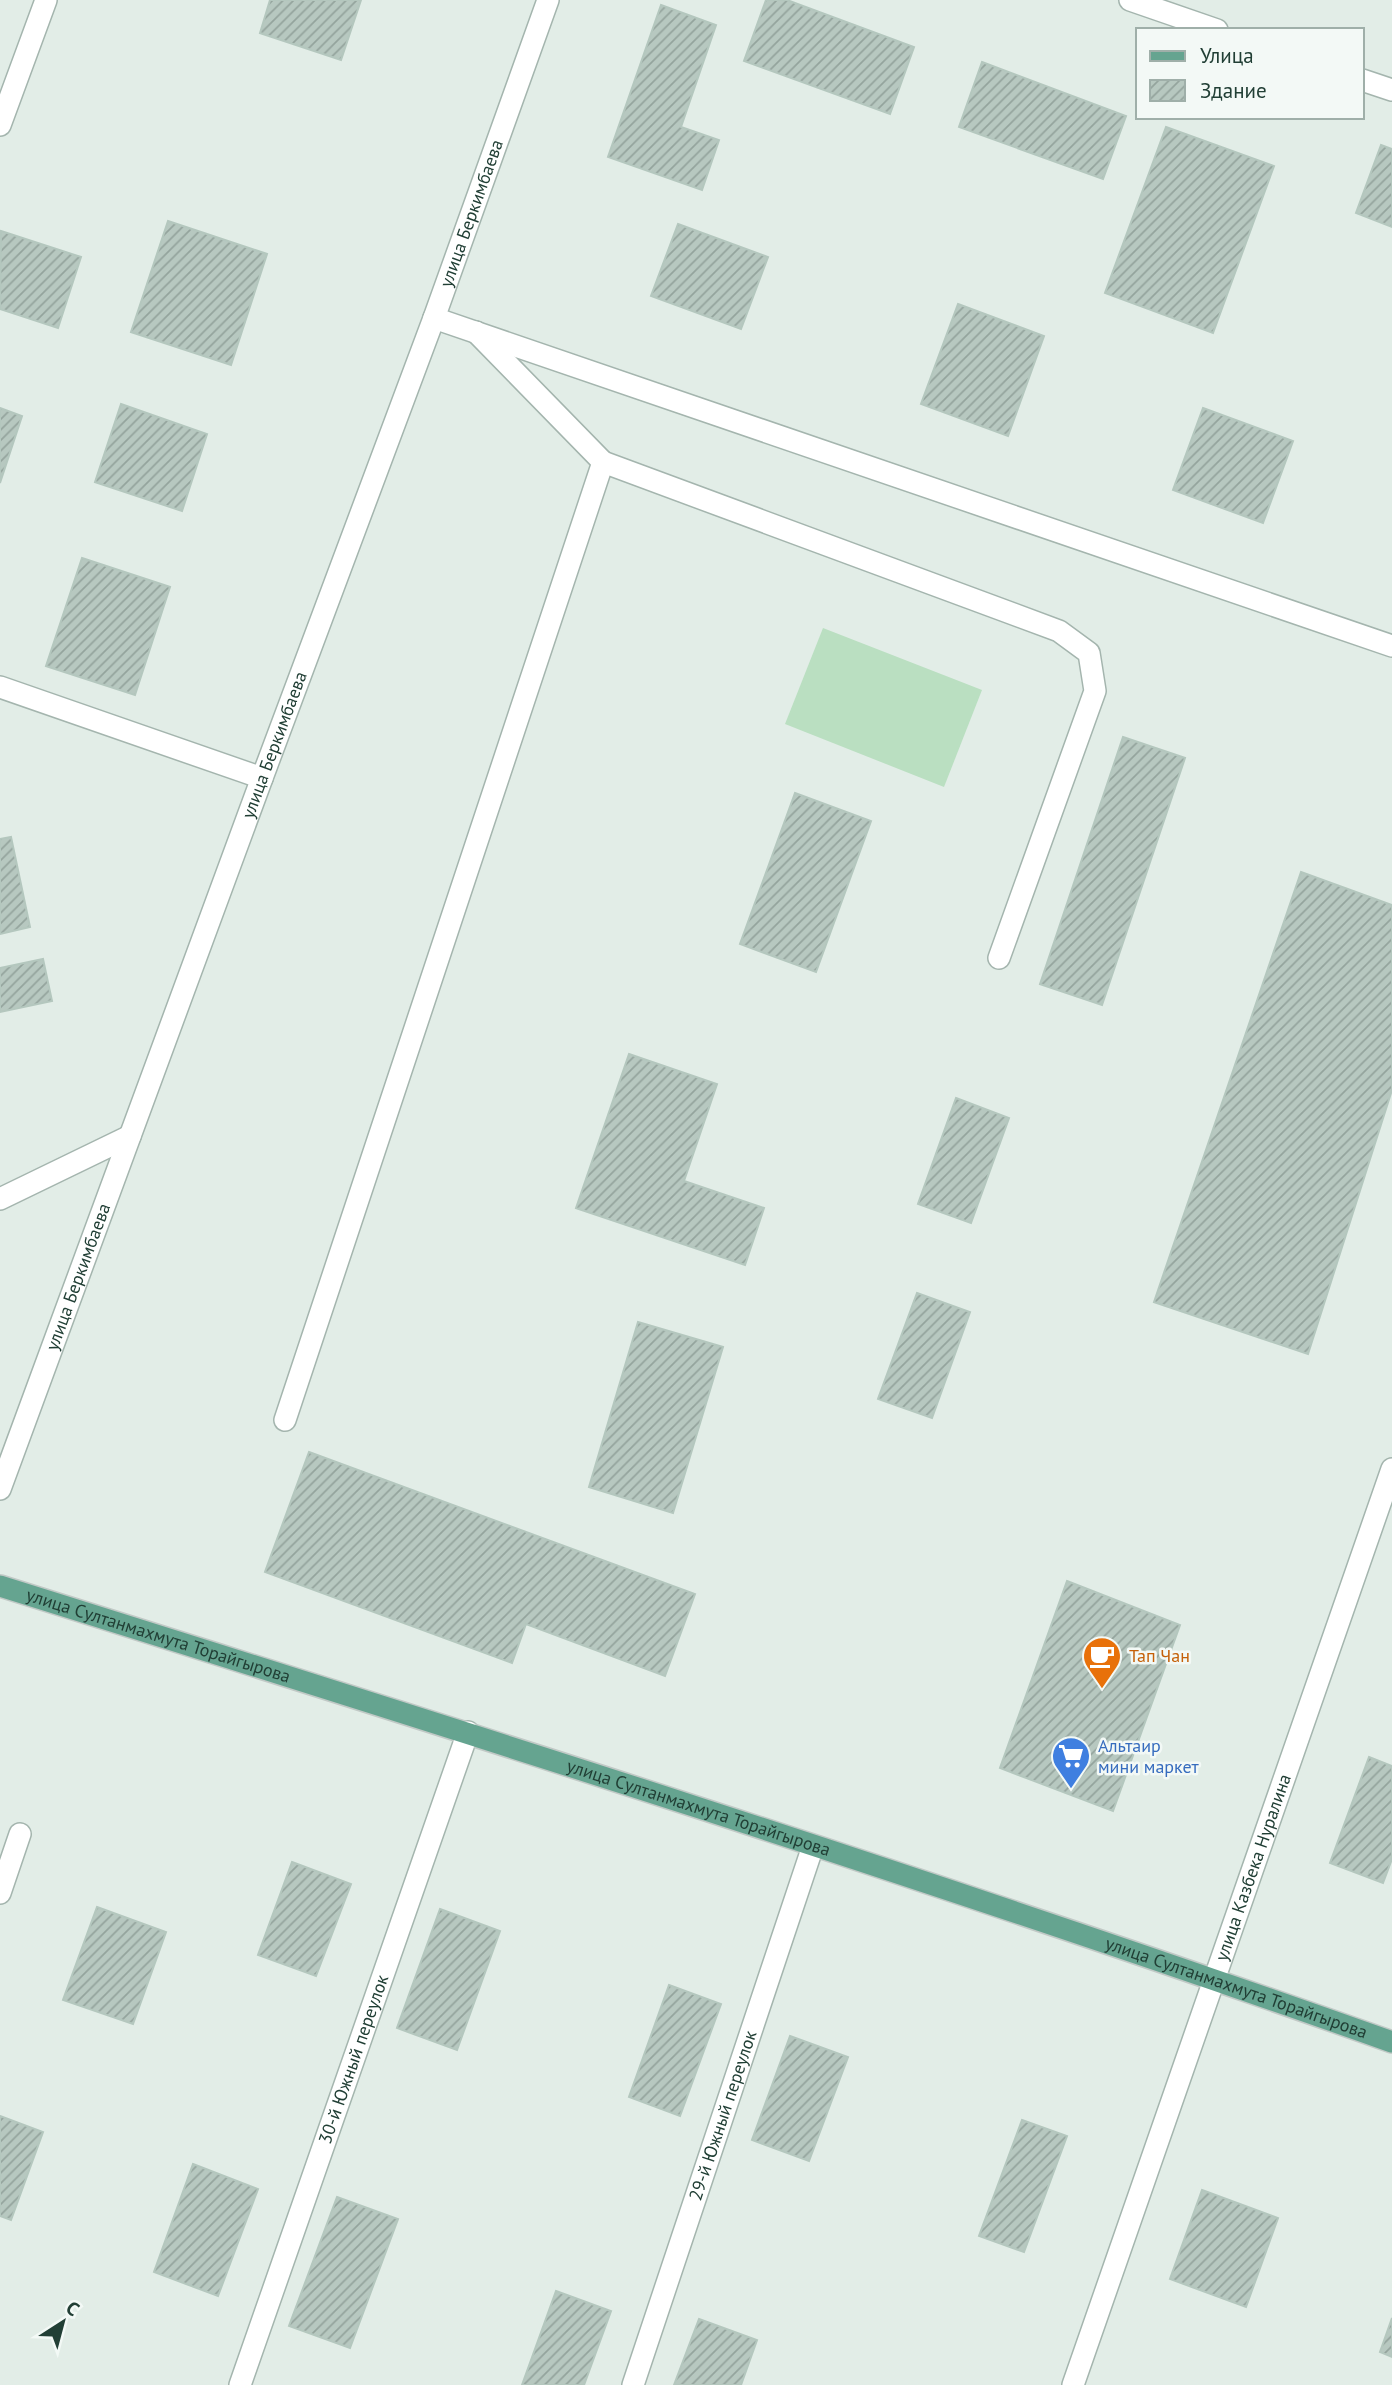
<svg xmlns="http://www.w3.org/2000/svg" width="1392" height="2385" viewBox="0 0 1392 2385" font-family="'PT Sans',sans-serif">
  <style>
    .pitch { fill: #badfc1 }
    .building { fill: url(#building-hatch); stroke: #b4c7be; stroke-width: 2 }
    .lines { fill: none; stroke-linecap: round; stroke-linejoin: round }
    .minor-casing { stroke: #a4b5ae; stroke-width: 24 }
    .major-casing { stroke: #c1c9c6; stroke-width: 24 }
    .minor { stroke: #fff; stroke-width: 21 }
    .major { stroke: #65a490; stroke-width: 21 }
    .labels { text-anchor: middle; stroke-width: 5; stroke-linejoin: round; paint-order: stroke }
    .street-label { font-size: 18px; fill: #213f35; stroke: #f3f9f6 }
    .food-label { font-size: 18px; fill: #c56008; stroke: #f3f9f6; text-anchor: start }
    .shop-label { font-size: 18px; fill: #366cbe; stroke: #f3f9f6; text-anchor: start }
  </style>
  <defs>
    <pattern id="building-hatch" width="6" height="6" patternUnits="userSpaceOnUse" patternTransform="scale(1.75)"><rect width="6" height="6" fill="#b7c8c0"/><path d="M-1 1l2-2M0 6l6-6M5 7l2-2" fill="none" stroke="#94a49d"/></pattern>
  </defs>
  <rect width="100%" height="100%" fill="#e2ede7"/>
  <path class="pitch" d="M823 628 982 690 944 787 785 724Z"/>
  <path class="building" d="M270 0H361L341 60 260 33Z
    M766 0H787L914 47 890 114 744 61Z
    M661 5 716 25 681 127 719 140 702 190 608 157Z
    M982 62 1126 116 1103 179 959 127Z
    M1166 127 1274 166 1213 333 1105 293Z
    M1381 145 1392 149V227L1356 213Z
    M168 221 267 254 231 365 131 332Z
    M678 224 768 257 741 329 651 296Z
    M1 231 81 257 58 328 0 309Z
    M958 304 1044 336 1008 436 921 404Z
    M121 404 207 434 182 511 95 482Z
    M0 408 22 416 0 483Z
    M1203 408 1293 441 1263 523 1173 490Z
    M82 558 170 587 135 695 46 666Z
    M1123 737 1185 758 1102 1005 1040 984Z
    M795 793 871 821 816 972 740 944Z
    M11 837 30 927 0 934V839Z
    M1301 872 1392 905V1090L1308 1354 1154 1302Z
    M43 959 52 1001 0 1012V968Z
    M629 1054 717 1084 684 1181 764 1208 745 1265 576 1208Z
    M956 1098 1009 1118 971 1223 918 1204Z
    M917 1293 970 1312 932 1418 878 1399Z
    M638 1322 723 1347 673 1513 589 1487Z
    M309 1452 695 1594 665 1676 526 1624 512 1663 265 1572Z
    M1067 1581 1180 1625 1113 1811 1000 1768Z
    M1369 1757 1392 1766V1859L1383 1883 1330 1863Z
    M292 1862 351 1884 316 1976 258 1955Z
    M97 1907 166 1932 133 2024 63 2000Z
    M440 1909 500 1931 457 2050 397 2028Z
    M669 1985 721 2004 680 2116 629 2097Z
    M790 2036 848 2057 809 2161 752 2140Z
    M0 2116 43 2132 11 2220 0 2216Z
    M1022 2120 1067 2136 1024 2252 979 2236Z
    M193 2164 258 2189 218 2296 154 2272Z
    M1202 2190 1278 2218 1246 2307 1170 2279Z
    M337 2197 398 2219 350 2348 289 2326Z
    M556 2291 611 2311 584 2385H522Z
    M1392 2318V2357L1380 2352Z
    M699 2319 757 2340 741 2385H674Z"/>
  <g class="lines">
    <defs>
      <g id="minor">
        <path d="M1130 0 1217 30"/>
        <path d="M1362 80 1392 90"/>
        <path d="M0 125 46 0"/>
        <path d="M434 318 1392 646"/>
        <path d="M603 462 1059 631 1089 653 1095 691 999 958"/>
        <path d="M0 687 262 778"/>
        <path d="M0 1199 130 1136"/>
        <path d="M285 1420 603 462 476 332"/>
        <path id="s1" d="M0 1489 262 778 434 318 548 0"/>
        <path d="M0 1893 20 1834"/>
        <path id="s2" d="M240 2385 468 1732"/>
        <path id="s3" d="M633 2385 813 1846"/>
        <path id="s4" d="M1073 2385 1392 1469"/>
      </g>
      <g id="major">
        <path id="s5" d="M0 1586C466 1732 932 1879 1392 2042"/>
      </g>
    </defs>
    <use href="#minor" class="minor-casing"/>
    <use href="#major" class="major-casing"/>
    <use href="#minor" class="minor"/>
    <use href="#major" class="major"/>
  </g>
  <defs>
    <symbol id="cafe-pin" viewBox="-11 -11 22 30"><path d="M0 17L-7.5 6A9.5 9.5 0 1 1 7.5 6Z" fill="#e8710a" stroke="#f3f9f6"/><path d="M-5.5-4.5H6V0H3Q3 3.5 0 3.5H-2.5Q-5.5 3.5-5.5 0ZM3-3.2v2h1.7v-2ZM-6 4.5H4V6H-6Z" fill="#fff"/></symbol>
    <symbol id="supermarket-pin" viewBox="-11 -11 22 30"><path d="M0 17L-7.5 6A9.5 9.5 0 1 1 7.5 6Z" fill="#3f7fe0" stroke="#f3f9f6"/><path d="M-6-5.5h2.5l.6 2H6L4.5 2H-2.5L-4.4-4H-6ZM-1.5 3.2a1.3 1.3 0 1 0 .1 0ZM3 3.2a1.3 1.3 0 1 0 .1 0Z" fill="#fff"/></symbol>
  </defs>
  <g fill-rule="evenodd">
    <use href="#cafe-pin" x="1080" y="1634" width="44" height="60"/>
    <use href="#supermarket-pin" x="1049" y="1734" width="44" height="60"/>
  </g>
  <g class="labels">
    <g class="street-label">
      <text dy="6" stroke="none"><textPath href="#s1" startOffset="1360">улица Беркимбаева</textPath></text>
      <text dy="6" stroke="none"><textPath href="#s1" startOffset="793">улица Беркимбаева</textPath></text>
      <text dy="6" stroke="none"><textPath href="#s1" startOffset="226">улица Беркимбаева</textPath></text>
      <text dy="6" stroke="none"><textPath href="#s5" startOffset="166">улица Султанмахмута Торайгырова</textPath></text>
      <text dy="6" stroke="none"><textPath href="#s5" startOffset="733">улица Султанмахмута Торайгырова</textPath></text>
      <text dy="6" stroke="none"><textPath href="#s4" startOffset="548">улица Казбека Нуралина</textPath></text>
      <text dy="6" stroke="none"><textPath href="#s5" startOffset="1300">улица Султанмахмута Торайгырова</textPath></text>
      <text dy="6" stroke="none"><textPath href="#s2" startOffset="345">30-й Южный переулок</textPath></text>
      <text dy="6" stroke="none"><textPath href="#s3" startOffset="284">29-й Южный переулок</textPath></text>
    </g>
    <g class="food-label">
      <text x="1129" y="1662">Тап Чан</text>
    </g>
    <g class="shop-label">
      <text x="1098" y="1752">Альтаир<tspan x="1098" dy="21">мини маркет</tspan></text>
    </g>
  </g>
  <rect x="1136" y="28" width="228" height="91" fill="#f3f9f6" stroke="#9fafa9" stroke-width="2"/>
  <rect x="1150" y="51" width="35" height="10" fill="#65a490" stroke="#9fafa9" stroke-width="2"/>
  <text x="1200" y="63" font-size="21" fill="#213f35">Улица</text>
  <rect x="1150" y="80" width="35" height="21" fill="url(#building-hatch)" stroke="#9fafa9" stroke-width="2"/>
  <text x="1200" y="98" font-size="21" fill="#213f35">Здание</text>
  <g transform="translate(63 2322) rotate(36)" stroke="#f3f9f6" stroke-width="5" paint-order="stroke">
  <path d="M0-5L12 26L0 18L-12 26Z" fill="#213f35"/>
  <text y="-10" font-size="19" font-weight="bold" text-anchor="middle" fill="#213f35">С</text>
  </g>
</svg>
